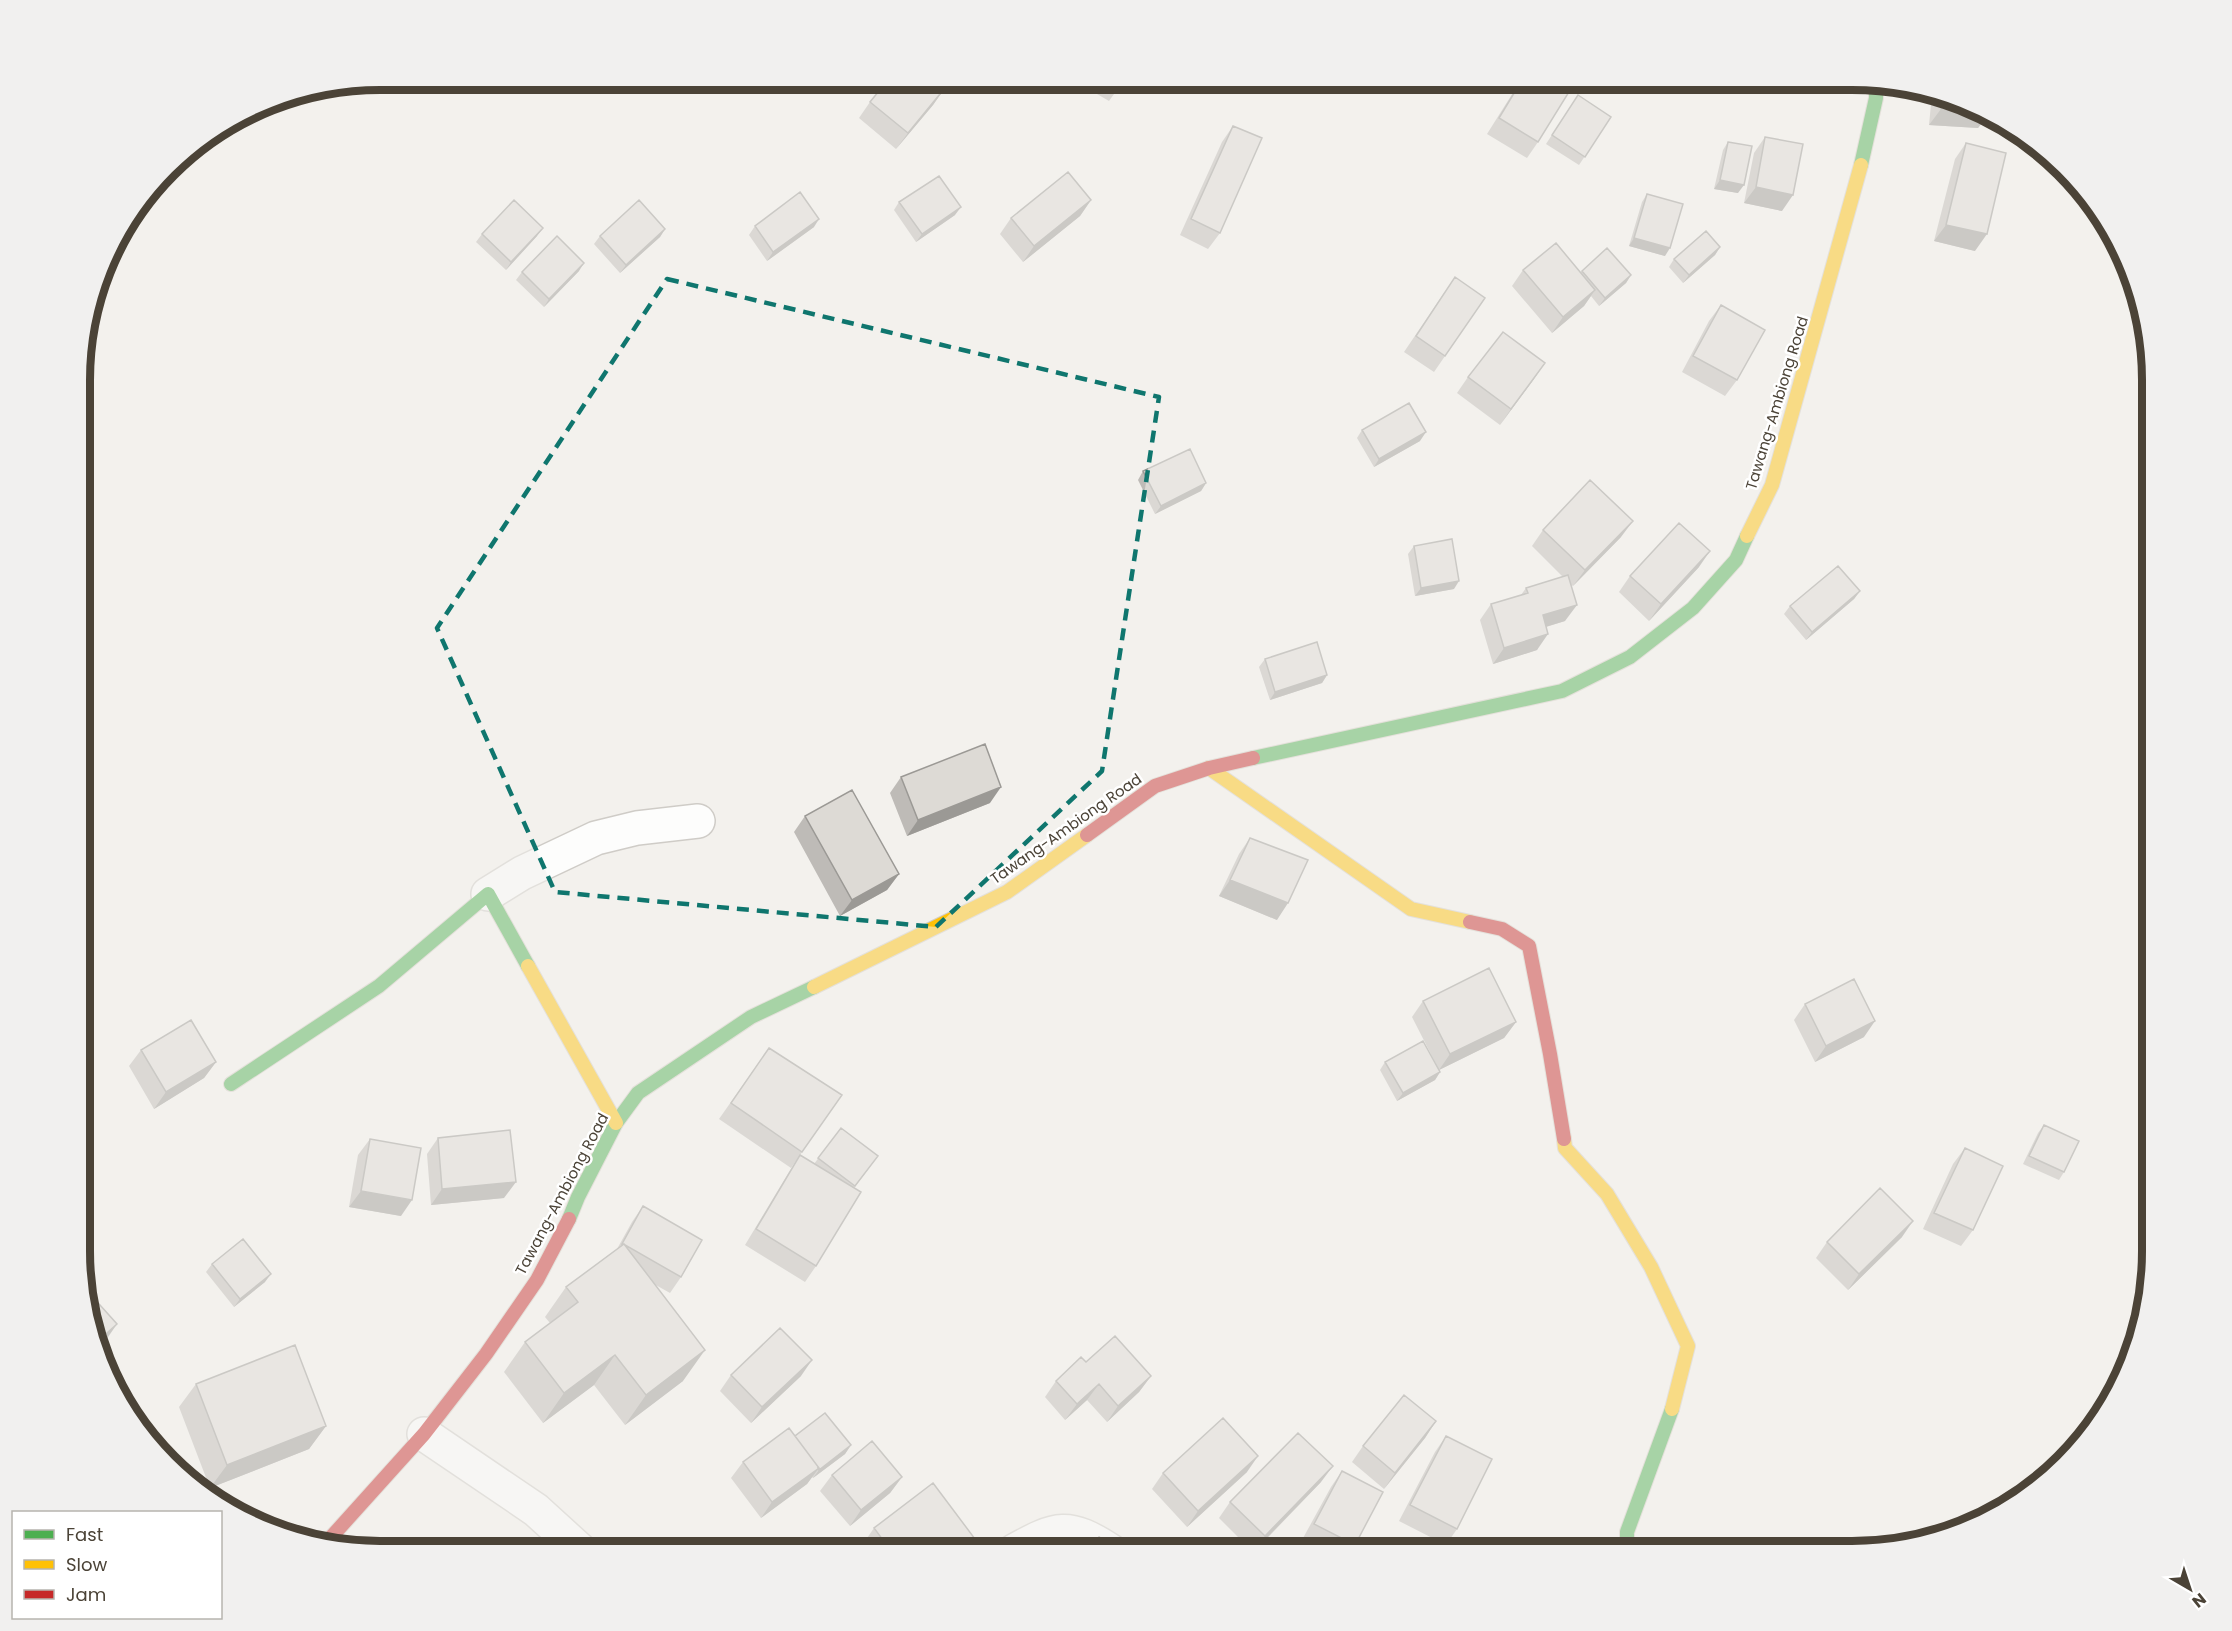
<svg xmlns="http://www.w3.org/2000/svg" width="2232" height="1631" viewBox="0 0 2232 1631" font-family="Poppins,sans-serif">
  <style>
    .lines { fill: none; stroke-linecap: round; stroke-linejoin: round }
    .street-casing { stroke: #cfccc7; stroke-width: 36 }
    .fast-casing { stroke: #d3cec4; stroke-width: 16 }
    .slow-casing { stroke: #d3cec4; stroke-width: 16 }
    .jam-casing { stroke: #d3cec4; stroke-width: 16 }
    .street { stroke: #fdfdfc; stroke-width: 33 }
    .fast { stroke: #4caf50; stroke-width: 14 }
    .slow { stroke: #ffc107; stroke-width: 14 }
    .jam { stroke: #c62828; stroke-width: 14 }
    .wall { fill: #bebbb7 }
    .shaded-wall { fill: #9b9995 }
    .building { fill: #dddad5; stroke: #9b9995; stroke-width: 1.5 }
    .marked { fill: none; stroke: #0f766e; stroke-width: 4.5; stroke-dasharray: 12 8; stroke-linejoin: round }
    .labels { text-anchor: middle; stroke-width: 5; stroke-linejoin: round; paint-order: stroke }
    .street-label { font-size: 15px; fill: #4b4337; stroke: #fff }
    .rim { fill: none; stroke: #4b4337; stroke-width: 8 }
  </style>
  <rect width="100%" height="100%" fill="#f3f1ed"/>
  <g class="lines">
    <defs>
      <path id="street" d="M488 894 522 873 596 838 637 828 698 821
        M424 1434 536 1510 581 1551
        M1014 1551C1057 1527 1068 1523 1111 1551"/>
      <path id="fast" d="M1861 165 1876 98V81
        M1253 758 1562 691 1630 657 1693 608 1736 560 1747 536
        M231 1084 379 986 488 894 528 966
        M569 1219 578 1197 616 1123 638 1093 751 1017 814 987
        M1627 1551V1532L1672 1409"/>
      <path id="slow" d="M1747 536 1772 485 1861 165
        M1209 768 1411 909 1470 922
        M528 966 616 1123
        M814 987 1007 892 1087 835
        M1564 1139 1565 1148 1607 1194 1651 1267 1688 1346 1672 1409"/>
      <path id="jam" d="M1087 835 1155 786 1209 768 1253 758
        M1470 922 1502 929 1529 946 1550 1054 1564 1139
        M325 1544 424 1434 486 1354 537 1280 569 1219"/>
    </defs>
    <use href="#street" class="street-casing"/>
    <use href="#fast" class="fast-casing"/>
    <use href="#slow" class="slow-casing"/>
    <use href="#jam" class="jam-casing"/>
    <use href="#street" class="street"/>
    <use href="#fast" class="fast"/>
    <use href="#slow" class="slow"/>
    <use href="#jam" class="jam"/>
  </g>
  <path class="wall" d="M888 80H956L940 95 933 105 896 149 859 118 870 102Z
    M1073 80H1124L1109 101Z
    M1521 80H1561L1538 142 1527 158 1487 134Z
    M1932 94 1967 102 1988 115 1978 128 1929 125Z
    M1578 95 1611 117 1579 165 1546 144Z
    M1233 126 1220 233 1208 249 1180 235 1222 142Z
    M1765 137 1782 211 1744 203 1754 153Z
    M1728 142 1738 193 1714 189 1723 150Z
    M1966 143 1975 251 1934 241 1955 159Z
    M1647 194 1665 256 1629 246 1642 202Z
    M1091 200 1080 216 1023 262 1000 234 1011 218Z
    M899 202 955 215 916 242 894 210Z
    M755 226 814 227 767 261 749 235Z
    M665 229 660 237 620 273 594 244 600 236Z
    M482 234 537 236 506 270 476 242Z
    M1720 247 1715 255 1683 283 1669 267 1674 259Z
    M1523 270 1580 273 1582 271 1631 275 1626 283 1599 306 1591 296 1584 306 1552 333 1512 286Z
    M579 271 544 307 516 280 522 272Z
    M1444 293 1485 298 1434 372 1404 352Z
    M1721 305 1737 380 1725 396 1682 372 1709 321Z
    M1468 377 1534 379 1500 425 1457 393Z
    M1362 430 1420 441 1374 467 1357 438Z
    M1143 471 1206 483 1201 491 1155 514 1138 480Z
    M1543 530 1621 537 1573 586 1570 584 1565 621 1546 627 1537 650 1493 664 1480 620 1491 604 1521 595 1526 588 1563 577 1532 546Z
    M1414 546 1454 589 1415 596 1408 554Z
    M1699 567 1649 621 1619 592 1630 576Z
    M1860 591 1854 599 1806 640 1784 614 1790 606Z
    M1265 659 1327 675 1322 683 1270 700 1259 667Z
    M901 777 990 803 907 836 890 793Z
    M805 816 899 874 887 890 840 916 794 832Z
    M1250 838 1277 920 1219 896 1239 854Z
    M1423 1001 1516 1022 1504 1038 1439 1070 1440 1072 1435 1080 1397 1101 1380 1070 1385 1062 1436 1064 1412 1017Z
    M1805 1004 1864 1037 1815 1062 1794 1020Z
    M769 1048 842 1095 791 1168 719 1119Z
    M141 1050 216 1062 204 1078 154 1109 129 1066Z
    M2044 1125 2064 1172 2059 1180 2023 1164 2038 1133Z
    M841 1128 878 1156 854 1188 816 1266 805 1282 745 1245 789 1172 800 1155 814 1164Z
    M438 1138 504 1198 431 1205 427 1154Z
    M370 1139 401 1216 349 1207 358 1155Z
    M1965 1148 1973 1230 1961 1246 1923 1229 1953 1164Z
    M643 1206 681 1277 670 1293 654 1284 683 1381 625 1425 594 1385 543 1423 504 1372 525 1342 550 1323 545 1317 566 1287 617 1249 632 1222Z
    M1902 1237 1848 1290 1816 1258 1827 1242Z
    M212 1264 265 1282 234 1307 206 1272Z
    M1086 1362 1151 1376 1139 1392 1107 1422 1087 1400 1065 1420 1045 1397 1056 1381Z
    M731 1375 801 1376 751 1423 720 1391Z
    M196 1384 326 1426 309 1449 210 1488 179 1407Z
    M1436 1421 1425 1438 1384 1489 1352 1462 1363 1446Z
    M795 1436 851 1445 845 1454 813 1478 812 1477 807 1484 761 1518 731 1478 743 1462Z
    M1446 1436 1457 1529 1446 1545 1399 1521 1435 1452Z
    M1342 1471 1355 1545 1350 1551H1324L1302 1540 1331 1487Z
    M1247 1472 1187 1527 1152 1489 1163 1473Z
    M832 1475 902 1477 890 1493 850 1526 820 1491Z
    M1321 1482 1255 1551H1252L1219 1518 1230 1502Z
    M874 1528 967 1551H868L863 1544Z"/>
  <path class="shaded-wall" d="M953 80H956L940 95 946 87Z
    M944 89 933 105 896 149 908 133Z
    M1941 109 1983 112 1988 115 1978 128 1929 125Z
    M1720 180 1744 185 1738 193 1714 189Z
    M1756 187 1793 195 1782 211 1744 203Z
    M1091 200 1080 216 1023 262 1034 246Z
    M961 207 955 215 916 242 922 234Z
    M819 219 814 227 767 261 773 252Z
    M1946 225 1987 234 1975 251 1934 241Z
    M543 228 537 236 506 270 511 262Z
    M665 229 660 237 620 273 626 265Z
    M1634 238 1670 248 1665 256 1629 246Z
    M1720 247 1715 255 1683 283 1689 275Z
    M584 263 579 271 544 307 549 299Z
    M1631 275 1626 283 1599 306 1605 298Z
    M1595 290 1584 306 1552 333 1563 317Z
    M1545 363 1534 379 1500 425 1511 409Z
    M1426 432 1420 441 1374 467 1379 459Z
    M1206 483 1201 491 1155 514 1161 506Z
    M1633 521 1621 537 1573 586 1585 570Z
    M1710 551 1699 567 1649 621 1661 604Z
    M1459 581 1454 589 1415 596 1421 588Z
    M1860 591 1854 599 1806 640 1812 632Z
    M1577 605 1565 621 1532 631 1543 615Z
    M1548 634 1537 650 1493 664 1504 648Z
    M1327 675 1322 683 1270 700 1275 692Z
    M1001 787 990 803 907 836 918 820Z
    M899 874 887 890 840 916 852 900Z
    M1230 880 1288 903 1277 920 1219 896Z
    M1875 1021 1864 1037 1815 1062 1826 1046Z
    M1516 1022 1504 1038 1439 1070 1450 1054Z
    M216 1062 204 1078 154 1109 166 1092Z
    M1440 1072 1435 1080 1397 1101 1403 1093Z
    M516 1182 504 1198 431 1205 442 1189Z
    M361 1191 412 1200 401 1216 349 1207Z
    M1913 1221 1902 1237 1848 1290 1859 1274Z
    M271 1274 265 1282 234 1307 240 1299Z
    M117 1324 106 1340 100 1344 99 1340Z
    M705 1350 683 1381 625 1425 646 1395Z
    M615 1355 594 1385 543 1423 564 1393Z
    M812 1360 801 1376 751 1423 762 1407Z
    M1151 1376 1139 1392 1107 1422 1118 1406Z
    M1099 1384 1087 1400 1065 1420 1077 1404Z
    M1436 1421 1425 1438 1384 1489 1395 1473Z
    M326 1426 309 1449 210 1488 227 1465Z
    M851 1445 845 1454 813 1478 819 1470Z
    M1258 1456 1247 1472 1187 1527 1198 1511Z
    M1333 1466 1321 1482 1254 1551 1265 1536Z
    M819 1468 807 1484 761 1518 772 1502Z
    M902 1477 890 1493 850 1526 861 1510Z
    M975 1539 967 1551H959Z"/>
  <path class="building" d="M888 80H933L944 89 908 133 870 102Z
    M939 80H953L946 87Z
    M1112 80H1124L1121 85Z
    M1522 80H1561L1572 87 1538 142 1499 118Z
    M1578 95 1611 117 1585 157 1552 135Z
    M1942 96 1967 102 1983 112 1941 109Z
    M1233 126 1262 138 1220 233 1191 219Z
    M1765 137 1803 144 1793 195 1756 187Z
    M1728 142 1752 146 1744 185 1720 180Z
    M1966 143 2006 153 1987 234 1946 225Z
    M1068 172 1091 200 1034 246 1011 218Z
    M939 176 961 207 922 234 899 202Z
    M800 192 819 219 773 252 755 226Z
    M1647 194 1683 204 1670 248 1634 238Z
    M514 200 543 228 511 262 482 234Z
    M639 200 665 229 626 265 600 236Z
    M1706 231 1720 247 1689 275 1674 259Z
    M557 236 584 263 549 299 522 272Z
    M1556 243 1595 290 1563 317 1523 270Z
    M1607 248 1631 275 1605 298 1582 271Z
    M1455 277 1485 298 1445 356 1416 336Z
    M1721 305 1765 330 1737 380 1693 356Z
    M1503 332 1545 363 1511 409 1468 377Z
    M1409 403 1426 432 1379 459 1362 430Z
    M1190 449 1206 483 1161 506 1143 471Z
    M1590 480 1633 521 1585 570 1543 530Z
    M1679 523 1710 551 1661 604 1630 576Z
    M1452 539 1459 581 1421 588 1414 546Z
    M1838 566 1860 591 1812 632 1790 606Z
    M1568 575 1577 605 1543 615 1548 634 1504 648 1491 604 1528 593 1526 588Z
    M1317 642 1327 675 1275 692 1265 659Z
    M985 744 1001 787 918 820 901 777Z
    M852 790 899 874 852 900 805 816Z
    M1250 838 1308 860 1288 903 1230 880Z
    M1489 968 1516 1022 1450 1054 1423 1001Z
    M1854 979 1875 1021 1826 1046 1805 1004Z
    M191 1020 216 1062 166 1092 141 1050Z
    M1423 1041 1440 1072 1403 1093 1385 1062Z
    M769 1048 842 1095 802 1152 731 1103Z
    M2044 1125 2079 1141 2064 1172 2029 1156Z
    M841 1128 878 1156 855 1186 818 1158Z
    M510 1130 516 1182 442 1189 438 1138Z
    M370 1139 421 1148 412 1200 361 1191Z
    M1965 1148 2003 1166 1973 1230 1934 1213Z
    M800 1155 861 1192 816 1266 756 1229Z
    M1880 1188 1913 1221 1859 1274 1827 1242Z
    M643 1206 702 1240 681 1277 625 1245 624 1244H622Z
    M243 1239 271 1274 240 1299 212 1264Z
    M624 1244 705 1350 646 1395 615 1355 564 1393 525 1342 578 1302 566 1287Z
    M82 1285 117 1324 99 1340 82 1290Z
    M780 1328 812 1360 762 1407 731 1375Z
    M1115 1336 1151 1376 1118 1406 1099 1384 1077 1404 1056 1381 1081 1357 1086 1362Z
    M295 1345 326 1426 227 1465 196 1384Z
    M1404 1395 1436 1421 1395 1473 1363 1446Z
    M825 1413 851 1445 819 1470 818 1468H819L795 1436Z
    M1223 1418 1258 1456 1198 1511 1163 1473Z
    M789 1428 819 1468 772 1502 743 1462Z
    M1298 1433 1333 1466 1265 1536 1230 1502Z
    M1446 1436 1492 1459 1457 1529 1410 1505Z
    M872 1441 902 1477 861 1510 832 1475Z
    M1342 1471 1383 1492 1355 1545 1314 1524Z
    M933 1483 975 1539 959 1551H891L874 1528Z
    M1099 1537 1122 1551H1091Z"/>
  <path d="M0 0H2232V1631H0ZM667 279 1159 397 1102 771 936 927 555 892 437 628Z" fill="#f3f1ed" fill-opacity=".55" fill-rule="evenodd"/>
  <path class="marked" d="M667 279 1159 397 1102 771 936 927 555 892 437 628Z"/>
  <g class="labels">
    <g class="street-label">
      <text transform="translate(1777 403) rotate(-73)" y="5">Tawang-Ambiong Road</text>
      <text transform="translate(1066 829) rotate(-35)" y="5">Tawang-Ambiong Road</text>
      <text transform="translate(562 1194) rotate(-62)" y="5">Tawang-Ambiong Road</text>
    </g>
  </g>
  <path d="M0 0H2232V1631H0ZM380 90H1852A290 290 0 0 1 2142 380V1251A290 290 0 0 1 1852 1541H380A290 290 0 0 1 90 1251V380A290 290 0 0 1 380 90Z" fill="#f1f0ef" fill-rule="evenodd"/>
  <path class="rim" d="M380 90H1852A290 290 0 0 1 2142 380V1251A290 290 0 0 1 1852 1541H380A290 290 0 0 1 90 1251V380A290 290 0 0 1 380 90Z"/>
  <rect x="12" y="1511" width="210" height="108" fill="#ffffff" stroke="#b7b4af" stroke-width="1.5"/>
  <rect x="24" y="1530" width="30" height="9" fill="#4caf50" stroke="#b7b4af" stroke-width="1.5"/>
  <text x="66" y="1541" font-size="18" fill="#4b4337">Fast</text>
  <rect x="24" y="1560" width="30" height="9" fill="#ffc107" stroke="#b7b4af" stroke-width="1.5"/>
  <text x="66" y="1571" font-size="18" fill="#4b4337">Slow</text>
  <rect x="24" y="1590" width="30" height="9" fill="#c62828" stroke="#b7b4af" stroke-width="1.5"/>
  <text x="66" y="1601" font-size="18" fill="#4b4337">Jam</text>
  <g transform="translate(2190 1589) rotate(141)" stroke="#ffffff" stroke-width="4.5" paint-order="stroke">
  <path d="M0-4.5L10 22L0 15L-10 22Z" fill="#4b4337"/>
  <text y="-9" font-size="16" font-weight="bold" text-anchor="middle" fill="#4b4337">N</text>
  </g>
</svg>
